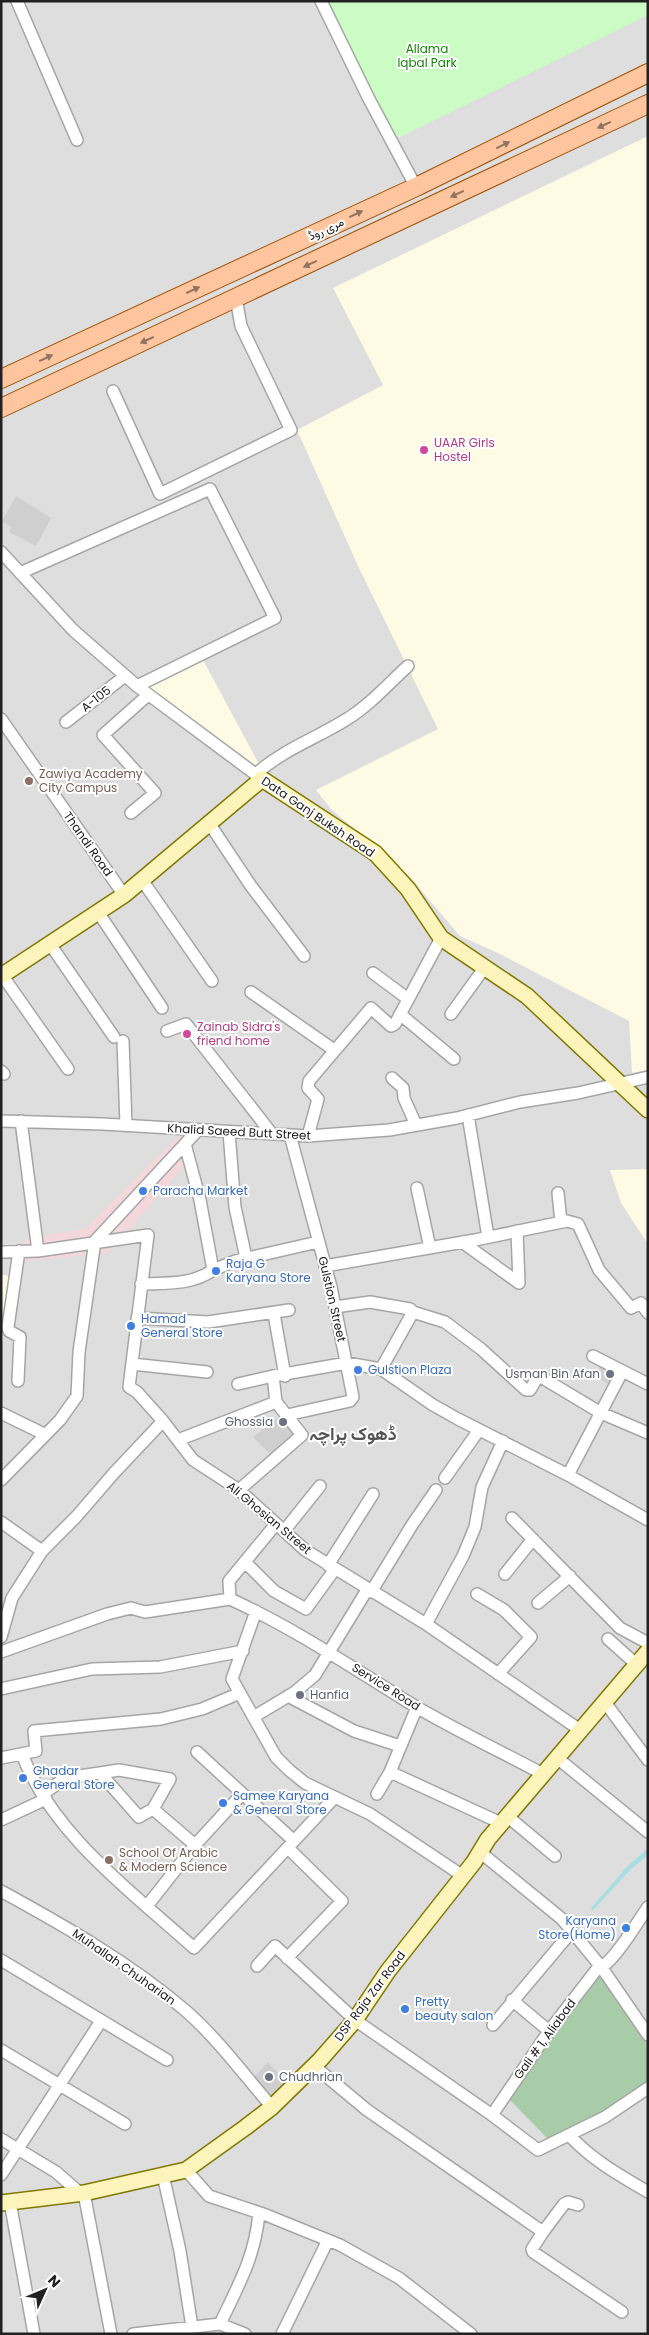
<svg xmlns="http://www.w3.org/2000/svg" width="649" height="2335" viewBox="0 0 649 2335" font-family="Poppins,Vazirmatn,sans-serif">
  <style>
    .residential { fill: #dfdede }
    .commercial { fill: #f3d7da }
    .education { fill: #fffae3 }
    .religious { fill: #cfcfcf }
    .cemetery { fill: #a8cca8 }
    .park { fill: #cafcc4 }
    .lines { fill: none; stroke-linecap: round; stroke-linejoin: round }
    .stream { stroke: #a7dee1; stroke-width: 3 }
    .street-casing { stroke: #a5a5a5; stroke-width: 14 }
    .secondary-casing { stroke: #807800; stroke-width: 18 }
    .primary-casing { stroke: #9e4e00; stroke-width: 20 }
    .street { stroke: #fff; stroke-width: 11 }
    .secondary { stroke: #fcf4bb; stroke-width: 15 }
    .primary { stroke: #ffc59f; stroke-width: 18 }
    .oneway { fill: #907360 }
    .hotel-dot { fill: #d1479c; stroke: #fff; stroke-width: 2 }
    .education-dot { fill: #8d6e63; stroke: #fff; stroke-width: 2 }
    .shop-dot { fill: #3f7fe0; stroke: #fff; stroke-width: 2 }
    .worship-dot { fill: #6b7280; stroke: #fff; stroke-width: 2 }
    .labels { text-anchor: middle; stroke-width: 4; stroke-linejoin: round; paint-order: stroke }
    .park-label { font-size: 12px; fill: #128707; stroke: #fff }
    .street-label { font-size: 12px; fill: #212121; stroke: #fff }
    .hotel-label { font-size: 12px; fill: #b23c85; stroke: #fff; text-anchor: start }
    .education-label { font-size: 12px; fill: #785e54; stroke: #fff; text-anchor: start }
    .shop-label { font-size: 12px; fill: #366cbe; stroke: #fff; text-anchor: start }
    .worship-label { font-size: 12px; fill: #5b616d; stroke: #fff; text-anchor: end }
    .district-label { font-size: 18px; font-weight: bold; fill: #545454; stroke: #fff }
  </style>
  <rect width="100%" height="100%" fill="#f2ede8"/>
  <path class="residential" d="M1 1H648V2334H1Z"/>
  <path class="commercial" d="M179 1136 196 1153 108 1253 26 1261 24 1239 84 1229Z"/>
  <path class="education" d="M648 136V1070L632 1073 629 1021 498 953 460 936 408 875 331 809 316 790 438 729 358 566 297 430 383 385 333 288Z
    M203 660 260 766 255 767 146 687Z
    M648 1169V1244L621 1203 610 1170Z
    M1 1274 11 1277 1 1353Z"/>
  <path class="religious" d="M16 496 51 518 36 546 9 532 11 527 2 521Z
    M600 1365 616 1372 610 1385 596 1377Z
    M283 1413 300 1434 274 1458 253 1437Z
    M268 2062 287 2083 270 2097 252 2079Z"/>
  <path class="cemetery" d="M600 1970 648 2043V2084L595 2119 548 2139 508 2098 544 2042Z"/>
  <path class="park" d="M323 1H648V15L392 141Z"/>
  <g class="lines">
    <path class="stream" d="M648 1850 628 1868 593 1908 630 1868 648 1853"/>
    <defs>
      <path id="street" d="M17 1 77 140
        M321 1 369 99 416 187
        M113 391 160 494 291 430 241 326 236 298
        M1 552 73 630 137 686 262 779
        M20 573 210 489 275 618 137 686
        M1 719 124 895
        M66 722 125 676
        M256 774C282 750 317 738 347 719 370 705 388 684 408 666
        M131 813 155 793 103 735 148 695
        M209 823 251 886 304 956
        M142 880 212 981
        M98 912 162 1008
        M50 944 114 1037
        M373 973 408 999
        M2 975 68 1069
        M251 992 334 1050
        M400 1014 454 1059
        M451 1014 485 967
        M167 1031 186 1024 272 1134
        M123 1041 126 1125
        M1 1071 4 1074
        M392 1078 403 1088 404 1098 416 1125
        M468 1115 488 1237
        M1 1121 103 1124 308 1136 389 1130 457 1118 520 1102 578 1093 648 1077
        M21 1121 38 1251
        M229 1132 235 1207 246 1258
        M308 1136 318 1099 308 1088 309 1081 371 1008 391 1026 395 1024 441 938
        M417 1188 430 1248
        M558 1193 561 1222
        M462 1242 519 1283 517 1231
        M1 1252 38 1251 148 1235 129 1387 137 1392 163 1421 193 1460 239 1490 305 1550 426 1624 580 1730
        M325 1266 475 1240 567 1221 578 1224 599 1270 631 1308 641 1303 648 1313
        M213 1270 235 1261 318 1242
        M141 1284C167 1283 192 1285 213 1270L200 1200 185 1144
        M335 1307 370 1302 410 1309 413 1312 445 1322 481 1349 526 1390H530L537 1378 541 1377 601 1413 648 1433
        M274 1314 285 1376
        M137 1318 208 1322 289 1310
        M593 1356 648 1384
        M132 1364 207 1372
        M381 1369 413 1312
        M18 1381 20 1337 9 1331 8 1327 19 1251
        M238 1384 273 1376
        M1 1413 44 1434
        M287 1415 350 1401 353 1397 331 1287 290 1135
        M178 1440 276 1402
        M568 1475 622 1372
        M445 1478 479 1430
        M1 1480 60 1420 77 1396 79 1352 95 1241 198 1130
        M239 1490 302 1435 276 1402 273 1376 347 1363 381 1369 433 1405 458 1419 568 1475 648 1520
        M512 1518 620 1628 648 1643
        M1 1522 42 1551
        M284 1531 320 1486
        M245 1562 274 1591 306 1609 335 1569
        M328 1565 373 1494
        M505 1574 533 1539
        M371 1592 412 1525 436 1490
        M477 1594 504 1610 531 1637 498 1674
        M230 1599C292 1627 350 1666 408 1702 451 1728 498 1750 543 1774
        M230 1599 229 1581 276 1524
        M538 1603 570 1576
        M256 1611 232 1679 276 1757 289 1770 305 1783 370 1814 463 1876
        M426 1624 463 1556 475 1527 482 1487 503 1441
        M1 1637 12 1598 42 1551 76 1517 114 1473 163 1421
        M608 1639 636 1664
        M1 1652 107 1614 131 1608 145 1612 230 1599
        M1 1689 92 1669 160 1667 243 1651
        M288 1696 354 1731 400 1746
        M604 1701 648 1760
        M417 1707 390 1772 501 1823
        M255 1716 295 1692 315 1675 367 1590
        M197 1752 294 1841
        M22 1754C52 1834 132 1892 194 1948L334 1798
        M556 1757 648 1832
        M1 1758 36 1751 34 1731 161 1719 202 1709 240 1693
        M43 1794 65 1778 100 1773
        M377 1794 390 1772
        M153 1809 170 1779 119 1770 100 1773 139 1817 153 1809 195 1845
        M507 1816 555 1856
        M1 1820 46 1799
        M480 1852 562 1919 602 1968 648 2035
        M1 1891C65 1926 130 1963 186 2011 218 2039 244 2075 272 2107
        M147 1906 195 1845 241 1795
        M287 1958 342 1901 288 1848
        M1 1960 167 2060
        M257 1966 275 1946 355 2020 492 2115 538 2150 605 2117 648 2088
        M512 2000 549 2031
        M493 2025 572 1931
        M1 2050 125 2124
        M314 2066 367 2110 543 2232 532 2249 533 2252 622 2312
        M492 2115 549 2031 597 1969C612 1966 638 1921 648 1907
        M569 2135C592 2160 619 2175 648 2192
        M1 2139 56 2172 81 2194
        M186 2170 209 2196 266 2215 340 2245 399 2278 471 2334
        M1 2175 101 2021
        M163 2175 180 2251 192 2327
        M84 2193 111 2334
        M10 2202 34 2334
        M543 2232 564 2204 568 2202 578 2205
        M220 2324C239 2284 255 2257 259 2213
        M133 2334 220 2324 245 2334
        M282 2334 328 2240"/>
      <path id="secondary" d="M1 976 124 895 262 779 375 853 408 889 441 938 527 996 648 1110
        M1 2203 84 2193 186 2170 246 2127 272 2107 320 2060 355 2020 388 1971 474 1862 488 1839 648 1651"/>
      <path id="primary" d="M1 379 416 187 648 73
        M1 408 648 104"/>
    </defs>
    <use href="#street" class="street-casing"/>
    <use href="#secondary" class="secondary-casing"/>
    <use href="#primary" class="primary-casing"/>
    <use href="#street" class="street"/>
    <use href="#secondary" class="secondary"/>
    <use href="#primary" class="primary"/>
  </g>
  <defs><path id="oneway-solid" d="M-6-.8H1V-3.2L6.5 0L1 3.2V.8H-6Z" transform="scale(1.25)"/></defs>
  <g class="oneway">
    <use href="#oneway-solid" transform="translate(604 125) rotate(155)"/>
    <use href="#oneway-solid" transform="translate(503 145) rotate(-26)"/>
    <use href="#oneway-solid" transform="translate(457 194) rotate(155)"/>
    <use href="#oneway-solid" transform="translate(356 214) rotate(-25)"/>
    <use href="#oneway-solid" transform="translate(310 264) rotate(155)"/>
    <use href="#oneway-solid" transform="translate(193 290) rotate(-25)"/>
    <use href="#oneway-solid" transform="translate(147 340) rotate(155)"/>
    <use href="#oneway-solid" transform="translate(46 358) rotate(-25)"/>
  </g>
  <g class="hotel-dot">
    <circle cx="424" cy="450" r="5"/>
    <circle cx="187" cy="1034" r="5"/>
  </g>
  <g class="education-dot">
    <circle cx="29" cy="781" r="5"/>
    <circle cx="109" cy="1860" r="5"/>
  </g>
  <g class="shop-dot">
    <circle cx="143" cy="1191" r="5"/>
    <circle cx="216" cy="1271" r="5"/>
    <circle cx="131" cy="1326" r="5"/>
    <circle cx="358" cy="1370" r="5"/>
    <circle cx="23" cy="1778" r="5"/>
    <circle cx="223" cy="1803" r="5"/>
    <circle cx="626" cy="1928" r="5"/>
    <circle cx="405" cy="2009" r="5"/>
  </g>
  <g class="worship-dot">
    <circle cx="610" cy="1374" r="5"/>
    <circle cx="283" cy="1422" r="5"/>
    <circle cx="300" cy="1695" r="5"/>
    <circle cx="269" cy="2077" r="5"/>
  </g>
  <g class="labels">
    <g class="park-label">
      <text x="427" y="53">Allama<tspan x="427" dy="14">Iqbal Park</tspan></text>
    </g>
    <g class="street-label">
      <text transform="translate(326 229) rotate(-25)" y="4">مری روڈ</text>
      <text transform="translate(96 699) rotate(-38)" y="4">A-105</text>
      <text transform="translate(318 817) rotate(34)" y="4">Data Ganj Buksh Road</text>
      <text transform="translate(88 844) rotate(55)" y="4">Thandi Road</text>
      <text transform="translate(239 1132) rotate(3)" y="4">Khalid Saeed Butt Street</text>
      <text transform="translate(332 1299) rotate(77)" y="4">Gulstion Street</text>
      <text transform="translate(269 1518) rotate(40)" y="4">Ali Ghosian Street</text>
      <text transform="translate(386 1687) rotate(32)" y="4">Service Road</text>
      <text transform="translate(124 1967) rotate(35)" y="4">Muhallah Chuharian</text>
      <text transform="translate(370 1996) rotate(-53)" y="4">DSP Raja Zar Road</text>
      <text transform="translate(545 2039) rotate(-54)" y="4">Gali # 1, Aliabad</text>
    </g>
    <g class="hotel-label">
      <text x="434" y="447">UAAR Girls<tspan x="434" dy="14">Hostel</tspan></text>
      <text x="197" y="1031">Zainab Sidra's<tspan x="197" dy="14">friend home</tspan></text>
    </g>
    <g class="education-label">
      <text x="39" y="778">Zawiya Academy<tspan x="39" dy="14">City Campus</tspan></text>
      <text x="119" y="1857">School Of Arabic<tspan x="119" dy="14">&amp; Modern Science</tspan></text>
    </g>
    <g class="shop-label">
      <text x="153" y="1195">Paracha Market</text>
      <text x="226" y="1268">Raja G<tspan x="226" dy="14">Karyana Store</tspan></text>
      <text x="141" y="1323">Hamad<tspan x="141" dy="14">General Store</tspan></text>
      <text x="368" y="1374">Gulstion Plaza</text>
      <text x="33" y="1775">Ghadar<tspan x="33" dy="14">General Store</tspan></text>
      <text x="233" y="1800">Samee Karyana<tspan x="233" dy="14">&amp; General Store</tspan></text>
      <text x="616" y="1925" text-anchor="end">Karyana<tspan x="616" dy="14">Store(Home)</tspan></text>
      <text x="415" y="2006">Pretty<tspan x="415" dy="14">beauty salon</tspan></text>
    </g>
    <g class="worship-label">
      <text x="600" y="1378">Usman Bin Afan</text>
      <text x="273" y="1426">Ghossia</text>
      <text x="310" y="1699" text-anchor="start">Hanfia</text>
      <text x="279" y="2081" text-anchor="start">Chudhrian</text>
    </g>
    <g class="district-label">
      <text x="353" y="1440">ڈھوک پراچہ</text>
    </g>
  </g>
  <rect width="649" height="2335" fill="none" stroke="#212121" stroke-width="5"/>
  <g transform="translate(45 2290) rotate(46)" stroke="#ffffff" stroke-width="4" paint-order="stroke">
  <path d="M0-4L9 19L0 12L-9 19Z" fill="#212121"/>
  <text y="-8" font-size="14" font-weight="bold" text-anchor="middle" fill="#212121">N</text>
  </g>
</svg>
